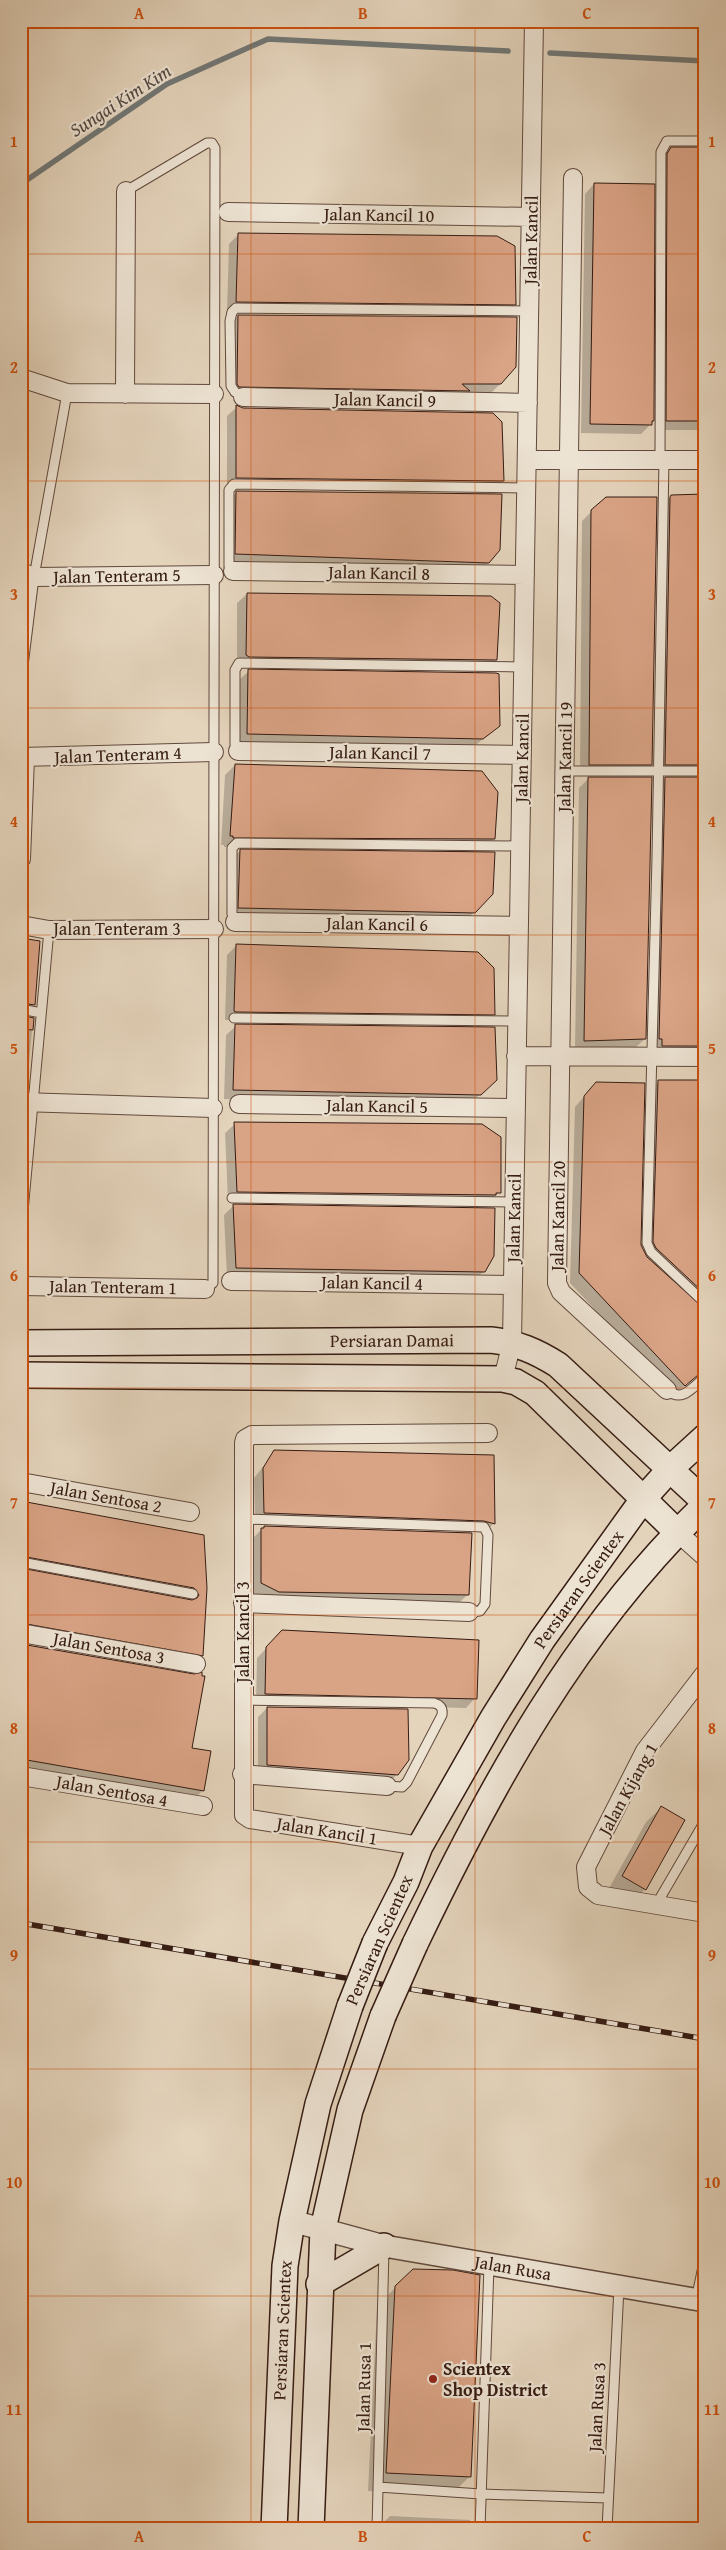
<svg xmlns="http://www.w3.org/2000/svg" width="726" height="2550" viewBox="0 0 726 2550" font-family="'Gentium Book Plus',serif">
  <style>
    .shadow { fill: #0003 }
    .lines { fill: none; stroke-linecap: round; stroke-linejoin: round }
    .stream { stroke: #717877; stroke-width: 5.5 }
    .building { fill: #d9a385; stroke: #351b12 }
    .service-casing { stroke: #61493c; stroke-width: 11 }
    .minor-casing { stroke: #61493c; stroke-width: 20 }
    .tertiary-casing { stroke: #61493c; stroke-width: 24 }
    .secondary-casing { stroke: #351b12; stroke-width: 28 }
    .service { stroke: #ede3d3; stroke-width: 9 }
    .minor { stroke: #ede3d3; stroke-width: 18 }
    .tertiary { stroke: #ede3d3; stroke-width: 21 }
    .secondary { stroke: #ede3d3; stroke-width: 25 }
    .rail-casing { stroke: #351b12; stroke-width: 5.5 }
    .rail { stroke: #ede3d3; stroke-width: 4; stroke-dasharray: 11; stroke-linecap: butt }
    .secondary-bridge-casing { stroke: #351b12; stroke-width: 28; stroke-linecap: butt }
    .secondary-bridge { stroke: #ede3d3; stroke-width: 25 }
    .grid { fill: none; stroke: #cd500d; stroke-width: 1; stroke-opacity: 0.55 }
    .poi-dot { fill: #8f2418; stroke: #ede3d3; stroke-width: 2 }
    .labels { text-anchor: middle; stroke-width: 4.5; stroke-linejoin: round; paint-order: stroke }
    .street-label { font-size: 18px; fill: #351b12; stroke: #ede3d3 }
    .poi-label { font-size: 18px; font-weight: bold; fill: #351b12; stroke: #ede3d3; text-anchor: start }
    .water-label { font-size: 19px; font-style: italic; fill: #534a44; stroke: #ede3d3 }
    .neatline { fill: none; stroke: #cd500d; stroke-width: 2 }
    .grid-label { font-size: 16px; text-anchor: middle; font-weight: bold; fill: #cd500d }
  </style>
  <rect width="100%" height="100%" fill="#e4d4bc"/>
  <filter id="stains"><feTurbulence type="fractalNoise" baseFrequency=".004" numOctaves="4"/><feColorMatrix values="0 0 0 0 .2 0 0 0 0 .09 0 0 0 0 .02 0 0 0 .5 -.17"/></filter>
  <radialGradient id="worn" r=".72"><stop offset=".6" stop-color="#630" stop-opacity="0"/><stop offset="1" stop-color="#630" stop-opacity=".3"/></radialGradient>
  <path class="shadow" d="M705 147V430H657L661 158 671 148Z
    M594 184 651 424 641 434 581 433 585 194Z
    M239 234 515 304 505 314 227 311 229 244Z
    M238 316 501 383 491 393H467L459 400 230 396 229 326Z
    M237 407 503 481 494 490 227 487V416Z
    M237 492 489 562 479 572 226 563 228 501Z
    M705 495V1056L653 1055 656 788 665 778H700L696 774H656L662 506 671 496Z
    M592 511 651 764 642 774H580L582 521Z
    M247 594 496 660 486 669 237 664V603Z
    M249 671 499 726 472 748 238 743 239 680Z
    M235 765 494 839 484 849 224 847V845H221L225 775Z
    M589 778 645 1039 635 1048 575 1050 579 788Z
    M239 852 493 853 492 894 464 922 229 917V861Z
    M21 940 38 942 34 1005 24 1014H21Z
    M237 945 493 1014 484 1024 225 1020 227 955Z
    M21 1016 33 1019 27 1085 21 1091Z
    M236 1026 496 1079 470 1104 224 1099 226 1035Z
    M659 1081H705V1367L675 1395 570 1283 575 1107 596 1083 644 1254 649 1091Z
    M21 1121H24L21 1149Z
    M235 1124 500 1192 485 1205 228 1201 225 1133Z
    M233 1206 484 1271 474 1281 227 1277 224 1215Z
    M275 1452 494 1523 484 1533 474 1530 255 1523 254 1478Z
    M21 1502 203 1536 202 1656 192 1665 21 1633V1570L189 1601 184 1597 21 1567Z
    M264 1527 468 1594 458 1604 269 1601 252 1592V1539Z
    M282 1632 475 1698 466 1708 256 1703 257 1658Z
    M21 1645 190 1749 203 1790 193 1800 21 1770Z
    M267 1708 397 1774 388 1784 258 1775V1717Z
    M661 1808 645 1889 631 1903 608 1890 646 1822Z
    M396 2287 470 2476 451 2495 368 2491 377 2306Z
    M390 2516 470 2520V2529H377Z"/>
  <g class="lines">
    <path class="stream" d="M550 53 705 61
      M21 184 167 84 268 39 508 51"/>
  </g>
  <path class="building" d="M671 147H705V421H666L667 154Z
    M594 183 655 184 654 421H652V425L590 424Z
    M238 233 497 236 515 246 516 305 236 302Z
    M238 315 517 317 516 367 501 384H462L470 391 239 387 237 384Z
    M236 405 243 408 493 413 502 422 504 481 236 478Z
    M236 491 502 494 500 550 489 563 235 554Z
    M705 494V765H665L670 497 671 495Z
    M606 497H657L652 765H589L591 510Z
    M247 593 491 596 500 603 497 660 249 657 246 655Z
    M248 669 496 673 499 674 500 726 483 739 247 734Z
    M235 764 482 771 498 792 495 839 233 838V836H230Z
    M588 777H652L646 1039 584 1041Z
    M665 777H705V1046H662V1039H659Z
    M240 849 495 852 493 894 475 913 238 908Z
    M21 938 40 941 35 1005 21 1003Z
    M236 944 478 952 494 968 495 1015 236 1012 234 1011Z
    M21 1015 34 1018 33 1030 21 1029Z
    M235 1024 495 1027 497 1080 481 1095 233 1090Z
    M658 1080H705V1294L656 1248 653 1242Z
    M596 1082 645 1083 641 1245 647 1257 705 1309V1369L685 1386 579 1273 584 1096Z
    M234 1122 482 1124 501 1137V1193H496V1195L237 1192Z
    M233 1204 495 1208 494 1256 485 1272 236 1268Z
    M274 1450 494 1455 495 1524 484 1521 264 1513 263 1468Z
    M21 1501 204 1535 207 1588 203 1656 21 1623V1568L192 1600 197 1598 199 1595 194 1588 21 1556Z
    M264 1526 472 1533 469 1595 279 1592 261 1583V1528H264Z
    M282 1630 479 1640 477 1699 265 1694 266 1647Z
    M21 1644 194 1674 202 1672V1676H205L192 1748 211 1751 204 1791 21 1759Z
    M267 1707 408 1709 409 1760 398 1775 267 1765Z
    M661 1806 685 1820 646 1890 622 1876Z
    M413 2269 453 2270 480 2275 471 2477 386 2473 395 2286Z"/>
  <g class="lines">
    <defs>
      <path id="service" d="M126 191 207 143H212L215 148 213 1283 205 1289
        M243 397 235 392 231 386 230 321 232 312 236 308 529 311
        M660 459 661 152 667 141H705
        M664 459 657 857 647 1243 651 1252 705 1303
        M233 571 229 566V490L234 484 526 488
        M21 682 34 577 67 393
        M238 751 235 744V670L239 663 523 667
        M565 771H705
        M235 922 232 914V848L237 843 520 846
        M21 1009 41 1013
        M234 1018 517 1021
        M232 1198 514 1202
        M21 1233 49 930
        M667 1390C682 1403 692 1388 705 1377
        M243 1519 484 1527 488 1535 485 1604 480 1611 469 1612
        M21 1562 193 1594
        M243 1700 434 1703C441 1705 443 1708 442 1715L407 1782 402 1787 387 1786
        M656 1905 705 1821
        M696 2300 705 2257
        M378 2487 481 2494 608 2498
        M377 2529 384 2249
        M480 2529 489 2265
        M607 2529 619 2287"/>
      <path id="minor" d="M573 178 557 1283 561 1292 667 1390
        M228 212 531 217
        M21 378 67 393 214 394
        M125 394 126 191
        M243 397 528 403
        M527 460H705
        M233 571 525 575
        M21 572 34 577 214 575
        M238 751 522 755
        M21 757 214 752
        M21 859 25 758
        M235 922 519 926
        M21 925 49 930 214 929
        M516 1056 705 1057
        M21 1102 213 1108
        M239 1104 515 1108
        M231 1281 512 1285
        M21 1286 205 1289
        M503 1379 512 1342 534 21
        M21 1482 190 1512
        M677 1532 705 1557
        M243 1603 469 1612
        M21 1633 196 1664
        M705 1673 645 1751 586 1867 588 1887 598 1895 705 1913
        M242 1774 387 1786
        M21 1776 203 1806
        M420 1846 250 1819 244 1815V1443L245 1439 252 1435 488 1433"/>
      <g id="tertiary">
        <path id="s1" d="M292 2221 384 2246 705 2301"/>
      </g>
      <g id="secondary">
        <path id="s2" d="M21 1343 491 1340C517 1343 536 1351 558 1365L705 1502"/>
        <path d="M21 1375 503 1379 516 1382 535 1393 677 1532"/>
        <path id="s3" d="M375 1943 406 1882 420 1846 493 1718 542 1640 644 1498 671 1468 705 1437"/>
        <path d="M415 1944C491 1785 577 1628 705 1505"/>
        <path d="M319 2284 384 2246"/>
        <path id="s4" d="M274 2529 285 2266 292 2221 318 2104 350 2006"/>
        <path d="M311 2529 323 2229 350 2110 383 2016"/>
      </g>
    </defs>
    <use href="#service" class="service-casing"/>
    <use href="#minor" class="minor-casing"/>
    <use href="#tertiary" class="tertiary-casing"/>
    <use href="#secondary" class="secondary-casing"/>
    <use href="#service" class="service"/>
    <use href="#minor" class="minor"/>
    <use href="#tertiary" class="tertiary"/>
    <use href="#secondary" class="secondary"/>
    <defs>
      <path id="rail" d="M21 1923 705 2039"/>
    </defs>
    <use href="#rail" class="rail-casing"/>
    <use href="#rail" class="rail"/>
    <defs>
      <path id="secondary-bridge" d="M350 2006 375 1943
        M383 2016 415 1944"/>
    </defs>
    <use href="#secondary-bridge" class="secondary-bridge-casing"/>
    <use href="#secondary-bridge" class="secondary-bridge"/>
  </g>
  <path class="grid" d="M251 21V2529M475 21V2529M21 254H705M21 481H705M21 708H705M21 935H705M21 1162H705M21 1388H705M21 1615H705M21 1842H705M21 2069H705M21 2296H705"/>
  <circle class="poi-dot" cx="433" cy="2379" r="5"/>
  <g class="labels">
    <g class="street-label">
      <text transform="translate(379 215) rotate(1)" y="6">Jalan Kancil 10</text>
      <text transform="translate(531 240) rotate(-89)" y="6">Jalan Kancil</text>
      <text transform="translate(385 400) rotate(1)" y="6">Jalan Kancil 9</text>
      <text transform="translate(379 573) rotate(1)" y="6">Jalan Kancil 8</text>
      <text transform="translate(117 576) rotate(-1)" y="6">Jalan Tenteram 5</text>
      <text transform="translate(380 753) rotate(1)" y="6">Jalan Kancil 7</text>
      <text transform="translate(118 755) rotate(-2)" y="6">Jalan Tenteram 4</text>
      <text transform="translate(565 757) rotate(-89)" y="6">Jalan Kancil 19</text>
      <text transform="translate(522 758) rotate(-89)" y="6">Jalan Kancil</text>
      <text transform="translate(377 924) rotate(1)" y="6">Jalan Kancil 6</text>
      <text x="117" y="935">Jalan Tenteram 3</text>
      <text transform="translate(377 1106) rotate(1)" y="6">Jalan Kancil 5</text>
      <text transform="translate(558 1216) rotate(-89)" y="6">Jalan Kancil 20</text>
      <text transform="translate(514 1218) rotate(-89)" y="6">Jalan Kancil</text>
      <text transform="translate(372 1283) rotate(1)" y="6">Jalan Kancil 4</text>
      <text transform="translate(113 1287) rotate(1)" y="6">Jalan Tenteram 1</text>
      <text dy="6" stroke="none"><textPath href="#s2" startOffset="371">Persiaran Damai</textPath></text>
      <text transform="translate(106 1497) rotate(10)" y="6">Jalan Sentosa 2</text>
      <text dy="6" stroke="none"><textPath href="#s3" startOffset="409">Persiaran Scientex</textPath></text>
      <text transform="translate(243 1632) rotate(-90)" y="6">Jalan Kancil 3</text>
      <text transform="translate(109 1648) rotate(10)" y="6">Jalan Sentosa 3</text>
      <text transform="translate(628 1789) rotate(-61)" y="6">Jalan Kijang 1</text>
      <text transform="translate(112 1791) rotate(10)" y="6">Jalan Sentosa 4</text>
      <text transform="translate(327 1831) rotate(9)" y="6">Jalan Kancil 1</text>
      <text transform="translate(379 1940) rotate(-66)" y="6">Persiaran Scientex</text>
      <text dy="6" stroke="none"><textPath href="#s1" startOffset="226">Jalan Rusa</textPath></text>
      <text dy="6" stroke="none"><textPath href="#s4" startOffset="199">Persiaran Scientex</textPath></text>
      <text transform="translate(364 2387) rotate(-89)" y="6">Jalan Rusa 1</text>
      <text transform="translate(597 2407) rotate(-87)" y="6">Jalan Rusa 3</text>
    </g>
    <g class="poi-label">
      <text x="443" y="2375">Scientex<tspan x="443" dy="21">Shop District</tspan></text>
    </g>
    <g class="water-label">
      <text transform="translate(120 100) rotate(-33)" y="7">Sungai Kim Kim</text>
    </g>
  </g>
  <rect width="726" height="2550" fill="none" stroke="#e4d4bc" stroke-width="55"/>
  <rect x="28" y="28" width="670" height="2494" class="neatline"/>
  <g class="grid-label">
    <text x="139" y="19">A</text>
    <text x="363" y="19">B</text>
    <text x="587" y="19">C</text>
    <text x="14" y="147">1</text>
    <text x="712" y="147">1</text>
    <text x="14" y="373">2</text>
    <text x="712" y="373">2</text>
    <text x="14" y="600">3</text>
    <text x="712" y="600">3</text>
    <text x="14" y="827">4</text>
    <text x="712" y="827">4</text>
    <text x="14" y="1054">5</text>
    <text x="712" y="1054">5</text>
    <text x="14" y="1281">6</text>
    <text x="712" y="1281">6</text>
    <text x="14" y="1508">7</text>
    <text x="712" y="1508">7</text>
    <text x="14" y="1734">8</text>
    <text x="712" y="1734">8</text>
    <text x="14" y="1961">9</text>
    <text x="712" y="1961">9</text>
    <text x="14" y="2188">10</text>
    <text x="712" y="2188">10</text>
    <text x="14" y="2415">11</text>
    <text x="712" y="2415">11</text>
    <text x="139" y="2542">A</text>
    <text x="363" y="2542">B</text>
    <text x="587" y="2542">C</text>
  </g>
  <rect width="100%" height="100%" filter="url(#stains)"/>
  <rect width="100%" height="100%" fill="url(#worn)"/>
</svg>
